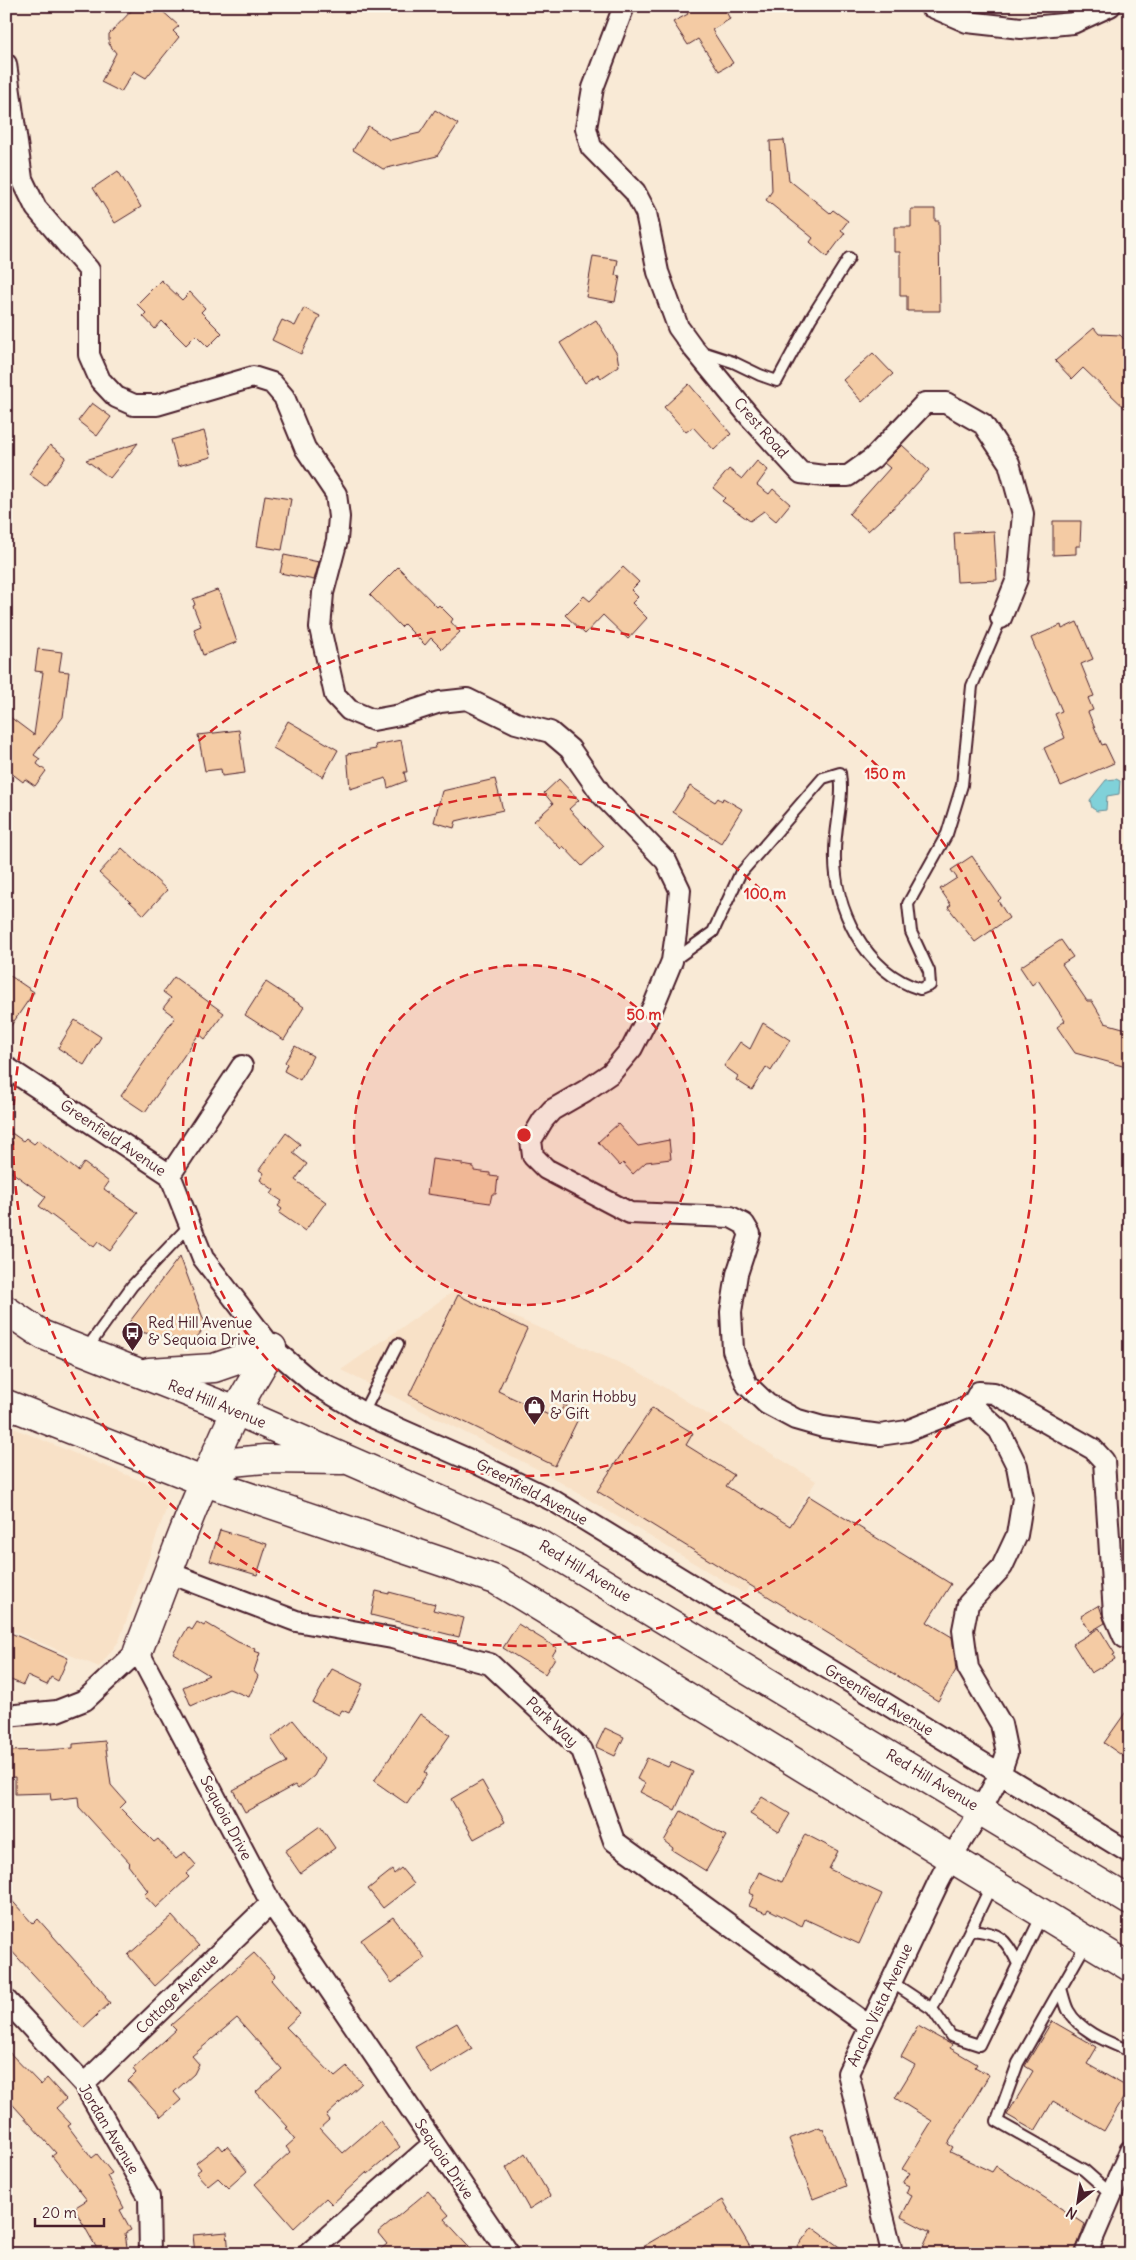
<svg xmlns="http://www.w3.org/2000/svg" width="1136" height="2260" viewBox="0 0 1136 2260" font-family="Delius,sans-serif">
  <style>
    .built { fill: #f8e1c7 }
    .water { fill: #80d1d9; stroke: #6a8a93 }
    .building { fill: #f4cba4; stroke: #4a1f2b }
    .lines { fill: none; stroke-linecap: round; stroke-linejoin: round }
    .lane-casing { stroke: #4a1f2b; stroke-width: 14 }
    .street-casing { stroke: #4a1f2b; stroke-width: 24 }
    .secondary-casing { stroke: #4a1f2b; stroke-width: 31 }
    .primary-casing { stroke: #4a1f2b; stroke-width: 31 }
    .lane { stroke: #fbf7ec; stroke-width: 10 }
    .street { stroke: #fbf7ec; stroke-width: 20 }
    .secondary { stroke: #fbf7ec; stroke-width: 28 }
    .primary { stroke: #fbf7ec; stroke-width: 28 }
    .ring { fill: none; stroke: #d62828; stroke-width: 2.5; stroke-dasharray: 9 6 }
    .labels { text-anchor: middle; stroke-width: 5; stroke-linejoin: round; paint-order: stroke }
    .street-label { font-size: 15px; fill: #4a1f2b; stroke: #fbf7ec }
    .poi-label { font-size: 15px; fill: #4a1f2b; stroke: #fbf7ec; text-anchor: start }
    .centre { fill: #d62828; stroke: #fbf7ec; stroke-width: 2.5 }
    .ring-label { font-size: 15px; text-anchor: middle; font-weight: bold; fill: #d62828; stroke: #fbf7ec; stroke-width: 5; stroke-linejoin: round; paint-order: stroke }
  </style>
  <rect width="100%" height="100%" fill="#f9ead6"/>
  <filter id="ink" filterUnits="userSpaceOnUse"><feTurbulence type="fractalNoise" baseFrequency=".02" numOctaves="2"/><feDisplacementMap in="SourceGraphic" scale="10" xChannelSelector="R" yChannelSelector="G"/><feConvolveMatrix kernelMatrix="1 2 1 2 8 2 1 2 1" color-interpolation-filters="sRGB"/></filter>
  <g filter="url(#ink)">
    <path class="built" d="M454 1291 636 1370 816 1481 745 1594 545 1473 341 1370Z
      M6 1425 156 1487 168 1504 119 1641 99 1667 6 1628Z"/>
    <path class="water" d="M1116 779 1120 781 1119 794 1107 796 1106 810 1097 811 1092 808 1090 800 1106 780Z"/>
    <path class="building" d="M136 6H144L156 13 160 9 179 26 173 31 179 37 146 78 134 71 121 92 101 82 116 53 109 44V34Z
      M683 6H723L730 19 712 30 733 63 719 71 698 39 688 45 673 22 688 14Z
      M435 110 458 124 437 156 383 169 353 150 368 126 390 140 420 133Z
      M784 140 789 180 830 213 833 210 848 221 841 230 845 233 827 257 810 242 813 238 766 200 772 191 770 141Z
      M118 171 141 207 115 223 93 188Z
      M911 209H935V221H939L940 311H907V296H900V252H894V227H911Z
      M593 256 618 260 615 275 620 276 615 302 586 297Z
      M161 280 182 300 190 292 205 308 201 312 222 333 208 347 196 335 186 345 162 321 155 329 143 316 146 313 137 304Z
      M304 308 320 316 301 354 272 340 282 320 295 326Z
      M596 320 617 354 619 366 601 378 598 374 585 383 560 343Z
      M1094 328 1099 334 1120 335 1129 344 1130 413 1083 368 1072 379 1055 361Z
      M873 353 893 374 862 402 843 380Z
      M689 384 731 434 714 450 693 427 686 432 664 407Z
      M92 403 111 417 97 436 78 421Z
      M204 431 211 457 178 466 171 440Z
      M138 443 110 478 86 460Z
      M50 445 66 457 45 486 29 474Z
      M902 445 929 470 902 500 868 531 849 514 890 468 884 463Z
      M757 461 768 470 757 485 769 494 773 489 790 504 776 521 764 511 750 521 722 501 725 498 713 488 729 469 742 479Z
      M265 495 291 499 282 550 257 546Z
      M1053 521H1081L1080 546H1076V554L1053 555Z
      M994 531 997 580 957 582 954 533Z
      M284 555 319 562 314 580 280 573Z
      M398 567 437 607 439 605 453 619 451 622 460 632 442 649 431 638 425 645 404 624 401 627 370 595Z
      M623 567 639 582 631 590 638 597 632 603 647 618 628 639 603 615 585 634 565 615 584 596 590 601Z
      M217 590 221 595 237 642 203 655 194 629 201 626 193 606 195 605 193 599Z
      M1077 622 1093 659 1081 664 1094 696 1088 698 1093 710 1088 712 1102 745 1105 744 1114 763 1061 786 1044 748 1065 738 1055 714 1062 711 1031 638 1061 625 1062 629Z
      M38 649 62 652 59 671 69 672 63 717 34 755 40 759 37 764 46 771 35 786 25 779 23 782 6 769V714L34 735 43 672 35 671Z
      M288 721 338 750 323 777 273 748Z
      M239 730 245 773 222 776 221 769 205 771 198 735Z
      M401 740 407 772H404L406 781 388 788 386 778 350 789 347 754 376 749 375 745Z
      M495 779 503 810 456 821 454 828 434 822 442 791Z
      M559 779 579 800 569 809 604 846 582 866 563 846 561 849 534 821 553 804 544 793Z
      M690 786 715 802 718 798 722 801 723 798 742 809 721 843 673 812Z
      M122 848 167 890 144 915 99 873Z
      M972 856 1001 898 998 901 1009 918 975 942 948 907 951 905 940 889 957 878 951 870Z
      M1061 940 1073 957 1062 964 1087 1001H1092L1105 1023 1130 1030V1068L1075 1053 1057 1027 1065 1021 1038 980 1032 985 1020 967Z
      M6 973 34 992 6 1033Z
      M174 977 224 1013 205 1039 199 1034 145 1112 121 1096 175 1017 163 1008 171 998 163 992Z
      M266 982 304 1007 284 1040 245 1015Z
      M75 1020 101 1037 84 1065 58 1048Z
      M763 1023 790 1040 771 1071 766 1067 752 1090 736 1080 738 1076 724 1066 740 1042 750 1049Z
      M295 1046 313 1056 300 1080 284 1071 287 1064 285 1062Z
      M618 1124 638 1146 669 1140 671 1159 646 1162 633 1174 623 1163 620 1166 598 1142Z
      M6 1129 23 1141 26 1138 34 1144 38 1140 78 1171 84 1163 109 1182 104 1189 138 1213 110 1251 98 1242 94 1247 39 1206 46 1197 6 1168Z
      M286 1133 300 1144 293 1153 307 1164 295 1180 326 1202 305 1231 279 1213 282 1209 278 1206 282 1201 271 1194 274 1190 260 1180 264 1173 259 1170Z
      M432 1159 462 1163V1165L474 1167V1171L490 1173V1176L498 1177 496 1194H492L490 1203 427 1194Z
      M180 1256 206 1326 193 1342 124 1329Z
      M458 1295 527 1329 498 1391 557 1419 564 1405 581 1413 555 1466 409 1395Z
      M652 1408 693 1433 686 1445 734 1475 726 1486 790 1526 809 1496 951 1584 927 1622 952 1637 956 1670 938 1701 597 1491Z
      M220 1530 267 1544 257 1575 210 1561Z
      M376 1591 389 1594V1592L435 1604 433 1610 464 1618 459 1637 371 1615Z
      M1099 1605 1105 1623 1090 1632 1081 1616Z
      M197 1622 204 1626 206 1623 238 1642 255 1649 254 1651 260 1653 254 1671 258 1676 249 1697 229 1689 191 1706 183 1687 209 1675 173 1653 188 1627 192 1630Z
      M518 1624 557 1648 552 1656 555 1658 545 1674 503 1648Z
      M1099 1628 1115 1654 1113 1655 1115 1659 1091 1673 1073 1644Z
      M6 1631 68 1658 58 1681 51 1677 47 1685 27 1676 23 1685 6 1678Z
      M332 1669 363 1684 349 1713 342 1710 339 1715 313 1703Z
      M1130 1706V1761L1104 1743Z
      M420 1714 450 1735 424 1772 427 1774 407 1804 374 1781Z
      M293 1720 324 1758 314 1776 298 1789 295 1785 245 1812 233 1790 287 1762 271 1738Z
      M605 1728 624 1737 615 1756 596 1747Z
      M105 1741 111 1785 126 1802 120 1808 154 1842 158 1839 176 1859 185 1852 196 1865 186 1874 189 1877 156 1908 144 1895 148 1891 128 1865 130 1863 79 1807 78 1797 51 1800 50 1793 15 1794V1777L6 1778V1751L47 1750 73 1748V1744Z
      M647 1758 668 1767 671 1762 693 1772 675 1810 640 1792 645 1783 637 1779Z
      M482 1781 505 1822 474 1839 451 1799Z
      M762 1797 790 1814 779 1832 750 1814Z
      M681 1811 726 1836 706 1871 672 1850 673 1848 664 1841Z
      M320 1826 335 1848 300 1873 285 1851Z
      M805 1834 838 1851 829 1869 882 1894 859 1944 805 1919 802 1926 768 1909 766 1913 749 1906 754 1895 749 1893 759 1872 782 1882Z
      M401 1868 414 1884 383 1908 368 1889 392 1870 394 1874Z
      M6 1894 33 1924 38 1919 106 1996 105 1997 110 2003 83 2028 6 1945Z
      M172 1916 199 1946 155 1986 128 1955Z
      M393 1917 425 1958 392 1983 361 1940Z
      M254 1953 275 1976 271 1980 300 2014 286 2027 335 2077 347 2067 362 2083 326 2116 329 2120 320 2128 343 2153 380 2121 400 2147 368 2174 367 2172 332 2204 326 2198 294 2228 255 2184 290 2152 286 2147 295 2139 286 2128 288 2127 256 2092 282 2069 237 2018 192 2056 199 2064 194 2074 174 2092 181 2100 161 2117 128 2081 136 2073 133 2069 176 2030 171 2025Z
      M1052 2021 1097 2047 1087 2064 1129 2088 1104 2131 1053 2101 1035 2131 1007 2115 1033 2071 1025 2066Z
      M457 2023 472 2049 431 2074 415 2047Z
      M918 2026 952 2045 950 2048 977 2064 975 2067 989 2075 948 2144 953 2147 950 2152 992 2172 996 2166 1085 2224 1074 2254H920L930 2232 901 2217 912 2196 906 2193 909 2186 903 2183 910 2173 902 2169 932 2121 895 2098 915 2065 901 2057Z
      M6 2049 41 2085 47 2078 66 2099 56 2108 71 2124 68 2126 92 2158 97 2154 112 2173 107 2176 124 2208 120 2210 131 2230 125 2233 128 2254H100L74 2208 87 2200 52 2156 56 2153 6 2097Z
      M820 2127 821 2130 823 2129 846 2186 813 2199 789 2139Z
      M219 2145 223 2150 227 2146 247 2171 228 2188 218 2178 208 2186 196 2173 201 2169 196 2163Z
      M525 2153 550 2196 529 2209 506 2168Z
      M428 2191 449 2215 444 2219 476 2254H375L387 2244 378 2233Z
      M723 2200 754 2254H630Z
      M812 2227 849 2254H792Z
      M227 2232 229 2254H195L193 2235Z"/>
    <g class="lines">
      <defs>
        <path id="lane" d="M699 351 733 362 760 375 777 381 811 318 849 258
          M674 960 713 932 740 874 823 778 840 773C844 800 835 825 835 852 833 908 865 972 920 989L930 985 929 971 911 932 908 904 947 834 962 785 972 686 1001 618
          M85 1351 132 1286 190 1225
          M363 1413 398 1344
          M992 1884 932 2009 951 2036 979 2045 1042 1915
          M970 1930C999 1932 1006 1938 1018 1964
          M1087 1942 1018 2063 997 2121 1084 2170 1110 2193
          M890 1981 932 2009
          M1061 1988C1063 1995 1065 2004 1068 2010 1080 2032 1108 2042 1130 2051"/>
        <path id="street" d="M624 6 593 88 586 128 591 147 635 192 646 213 658 272 678 327 694 349 750 417 801 473 824 476H848L873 458 925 403H946L983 424 1009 463 1023 514 1017 579 1001 618
          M930 6 967 22 1021 28 1073 23 1110 6
          M6 64 22 179 36 208 89 270V355L100 380 116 397 134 405H157L253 377 272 383 284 397 305 448 336 494 339 517 337 540 323 593 320 628 335 695 349 710 373 720 400 715 440 702 467 699 516 723 550 732 570 749 602 795 666 861 680 890 676 933 672 961 653 1007 632 1048 611 1073 585 1091 552 1110 543 1120 531 1140 533 1156 546 1169 630 1213 731 1217 744 1224 750 1234 737 1274 731 1312 733 1350 747 1385 767 1404 795 1419 823 1427 880 1435 907 1431 972 1405 999 1430 1017 1466 1023 1498 1017 1535 1002 1567 968 1604 963 1630 968 1668 1001 1724 1007 1753 1000 1774 981 1810 951 1858 939 1881 848 2073 891 2248 889 2254
          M6 1067 170 1175 203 1258 272 1348 313 1383 363 1413 472 1461 554 1501 1130 1853
          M170 1175 242 1066
          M972 1405 979 1392 994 1393 1093 1449 1104 1461 1114 1614 1124 1637 1130 1640
          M167 1572 296 1621 392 1638 490 1664 582 1750 614 1841 869 2026
          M6 1716 57 1711 85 1700 138 1651 271 1903 509 2254
          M6 2000 84 2084 149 2197 150 2254
          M84 2084 271 1903
          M308 2254 433 2144
          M1086 2254 1130 2151"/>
        <path id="secondary" d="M138 1651C169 1571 198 1489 236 1411 247 1390 260 1369 272 1348"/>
        <path id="primary" d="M6 1310 43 1335 236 1411 534 1541 1130 1901
          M149 1372 214 1368 272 1348
          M6 1404 205 1482 496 1580 1130 1967
          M205 1482 232 1462 265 1459 342 1460"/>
      </defs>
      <use href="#lane" class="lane-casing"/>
      <use href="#street" class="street-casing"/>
      <use href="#secondary" class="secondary-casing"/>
      <use href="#primary" class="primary-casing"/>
      <use href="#lane" class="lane"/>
      <use href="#street" class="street"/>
      <use href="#secondary" class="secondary"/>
      <use href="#primary" class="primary"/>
    </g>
  </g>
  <circle cx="524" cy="1135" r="170" fill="#d62828" fill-opacity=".12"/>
  <g class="ring">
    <circle cx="524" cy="1135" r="170"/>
    <circle cx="524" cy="1135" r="341"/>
    <circle cx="524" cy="1135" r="511"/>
  </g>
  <defs>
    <symbol id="bus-pin" viewBox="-11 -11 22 30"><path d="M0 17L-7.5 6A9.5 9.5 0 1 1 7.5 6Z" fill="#4a1f2b" stroke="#fbf7ec"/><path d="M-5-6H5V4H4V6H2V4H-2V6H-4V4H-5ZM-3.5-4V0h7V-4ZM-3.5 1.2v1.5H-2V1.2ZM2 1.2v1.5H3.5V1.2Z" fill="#fff"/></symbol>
    <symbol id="shop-pin" viewBox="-11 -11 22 30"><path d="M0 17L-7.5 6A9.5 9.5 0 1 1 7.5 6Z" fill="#4a1f2b" stroke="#fbf7ec"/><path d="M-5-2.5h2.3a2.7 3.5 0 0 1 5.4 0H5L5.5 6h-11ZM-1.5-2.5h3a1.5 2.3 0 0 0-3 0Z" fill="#fff"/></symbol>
  </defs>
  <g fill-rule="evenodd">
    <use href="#bus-pin" x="120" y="1320" width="25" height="34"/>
    <use href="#shop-pin" x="522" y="1394" width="25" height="34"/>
  </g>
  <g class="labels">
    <g class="street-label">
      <text transform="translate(761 428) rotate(49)" y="5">Crest Road</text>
      <text transform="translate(113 1138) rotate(34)" y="5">Greenfield Avenue</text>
      <text transform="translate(217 1404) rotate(22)" y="5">Red Hill Avenue</text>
      <text transform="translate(532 1492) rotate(28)" y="5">Greenfield Avenue</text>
      <text transform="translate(585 1571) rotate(31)" y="5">Red Hill Avenue</text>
      <text transform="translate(879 1700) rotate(31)" y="5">Greenfield Avenue</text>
      <text transform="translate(552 1722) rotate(43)" y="5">Park Way</text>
      <text transform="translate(932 1780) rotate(31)" y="5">Red Hill Avenue</text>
      <text transform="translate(226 1818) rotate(62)" y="5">Sequoia Drive</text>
      <text transform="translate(177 1994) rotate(-44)" y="5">Cottage Avenue</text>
      <text transform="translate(880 2005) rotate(-65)" y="5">Ancho Vista Avenue</text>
      <text transform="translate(109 2129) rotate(59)" y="5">Jordan Avenue</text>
      <text transform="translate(444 2159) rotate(56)" y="5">Sequoia Drive</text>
    </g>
    <g class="poi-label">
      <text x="148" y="1328">Red Hill Avenue<tspan x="148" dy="17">&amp; Sequoia Drive</tspan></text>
      <text x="550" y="1402">Marin Hobby<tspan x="550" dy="17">&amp; Gift</tspan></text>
    </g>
  </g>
  <circle cx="524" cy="1135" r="8" class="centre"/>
  <g class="ring-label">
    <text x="885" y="779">150 m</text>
    <text x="765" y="899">100 m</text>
    <text x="644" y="1020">50 m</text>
  </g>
  <rect width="1136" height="2260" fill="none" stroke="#fbf7ec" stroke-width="25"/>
  <rect x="12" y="12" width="1111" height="2235" fill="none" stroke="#4a1f2b" stroke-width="2" filter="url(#ink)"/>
  <g transform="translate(1078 2202) rotate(210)" stroke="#fbf7ec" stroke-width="4" paint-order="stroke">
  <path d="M0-4L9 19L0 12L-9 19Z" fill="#4a1f2b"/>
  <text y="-8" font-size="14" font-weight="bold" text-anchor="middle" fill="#4a1f2b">N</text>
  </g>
  <path d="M35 2218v8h69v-8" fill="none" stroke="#4a1f2b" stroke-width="2.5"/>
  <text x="42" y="2218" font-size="15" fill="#4a1f2b" stroke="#fbf7ec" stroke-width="4" paint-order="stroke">20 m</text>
</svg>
